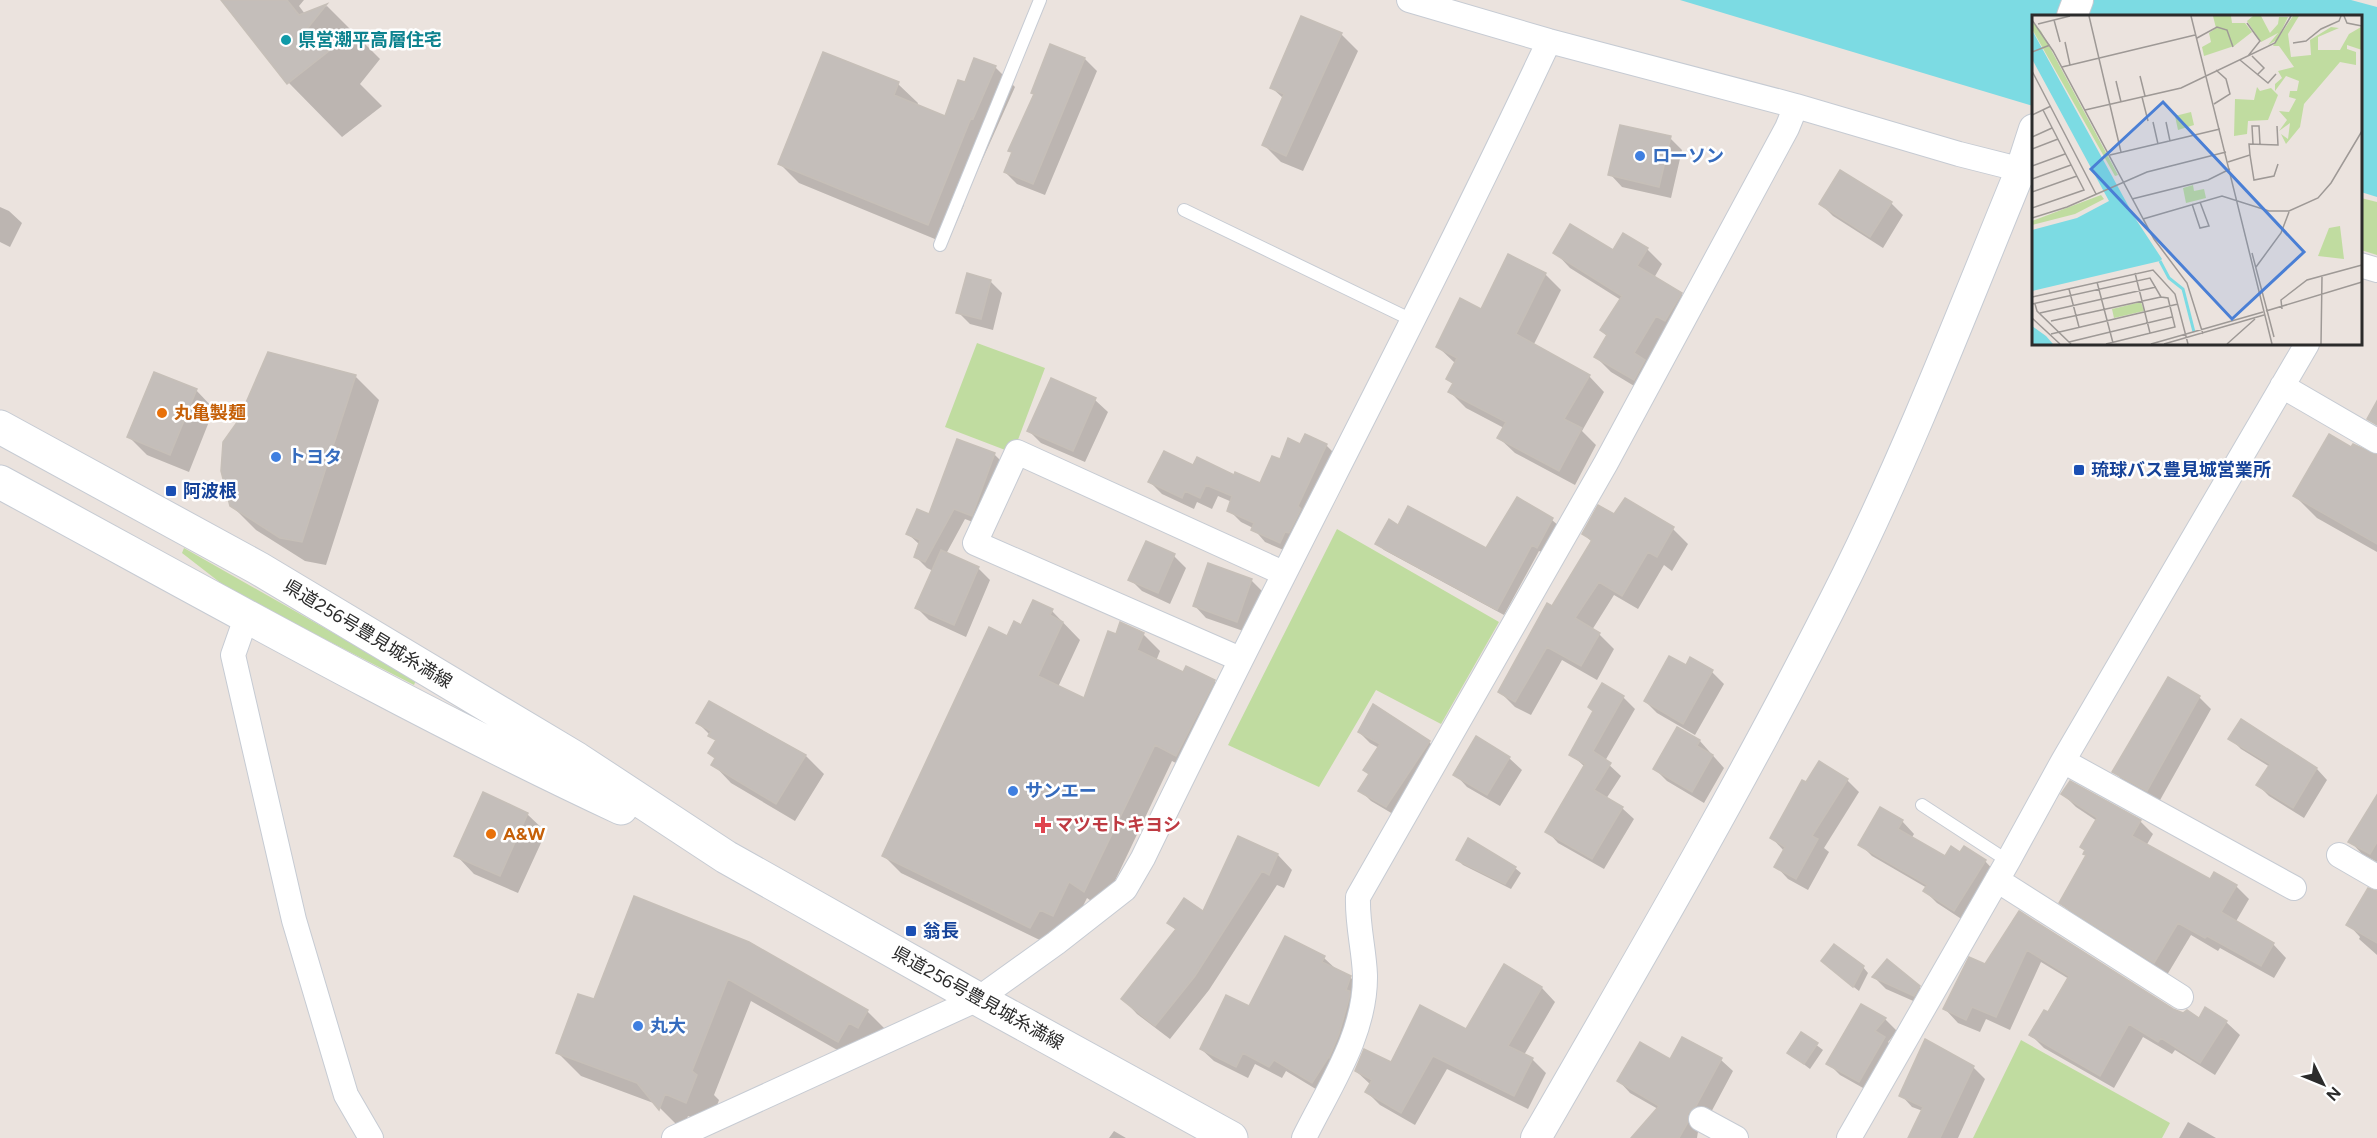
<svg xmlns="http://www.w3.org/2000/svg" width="2377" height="1138" viewBox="0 0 2377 1138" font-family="Figtree,'Noto Sans JP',sans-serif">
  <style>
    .green { fill: #c0dca0 }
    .water { fill: #7cdbe3 }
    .shadow { fill: #0003 }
    .building { fill: #c4beba; stroke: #c6bfb8; stroke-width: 1.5 }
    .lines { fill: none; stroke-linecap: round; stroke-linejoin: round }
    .service-casing { stroke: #c6cbd3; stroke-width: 14 }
    .minor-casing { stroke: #c6cbd3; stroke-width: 26 }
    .tertiary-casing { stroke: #c6cbd3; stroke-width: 32 }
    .secondary-casing { stroke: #c6cbd3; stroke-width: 35 }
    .service { stroke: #fff; stroke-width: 12 }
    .minor { stroke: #fff; stroke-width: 24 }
    .tertiary { stroke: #fff; stroke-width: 30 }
    .secondary { stroke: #fff; stroke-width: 33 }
    .culture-dot { fill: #0f9aa8; stroke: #fff; stroke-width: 2 }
    .shop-dot { fill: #3f7fe0; stroke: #fff; stroke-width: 2 }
    .food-dot { fill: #e8710a; stroke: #fff; stroke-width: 2 }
    .transit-dot { fill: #1a4fb4; stroke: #fff; stroke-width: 2 }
    .health-dot { fill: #e0444e; stroke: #fff; stroke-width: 2 }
    .labels { text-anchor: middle; stroke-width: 5; stroke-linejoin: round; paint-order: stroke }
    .culture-label { font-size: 18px; font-weight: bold; fill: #0d838f; stroke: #fff; text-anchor: start }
    .shop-label { font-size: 18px; font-weight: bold; fill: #366cbe; stroke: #fff; text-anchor: start }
    .food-label { font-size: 18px; font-weight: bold; fill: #c56008; stroke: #fff; text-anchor: start }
    .transit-label { font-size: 18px; font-weight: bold; fill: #164399; stroke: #fff; text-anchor: start }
    .street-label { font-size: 18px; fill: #2b2b2b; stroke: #fff }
    .health-label { font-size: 18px; font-weight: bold; fill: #be3a42; stroke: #fff; text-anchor: start }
    .inset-river { fill: none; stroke: #7cdbe3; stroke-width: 3 }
    .inset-road { fill: none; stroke: #9e9996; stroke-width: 1.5 }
    .view { fill: #4a7fd5; fill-opacity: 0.15; stroke: #4a7fd5; stroke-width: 3 }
    .inset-edge { fill: none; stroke: #2b2b2b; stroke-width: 3 }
  </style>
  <rect width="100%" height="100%" fill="#ebe3de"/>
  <path class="green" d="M2361 198 2377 202V255L2361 250Z
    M977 343 1045 368 1013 453 945 427Z
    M1337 529 1499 622 1441 724 1376 690 1319 787 1228 745Z
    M184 548 416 680 414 685 231 591 182 553Z
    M2021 1040 2170 1123 2162 1138H1973Z"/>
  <path class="water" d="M1680 0H2351L2377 7V197L2361 192 2360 16H2034L2033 106Z"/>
  <path class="shadow" d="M223 0H304L299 6 305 14 327 6 380 59 360 84 382 106 342 137 289 83Z
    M1341 34 1358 51 1303 171 1281 162 1264 145 1284 99 1272 88Z
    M1085 59 1097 71 1045 195 1017 184 1005 172 1013 153 1010 150 1035 95 1033 93Z
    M995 67 1015 87 963 203 964 205 947 244 799 183 780 164 898 84 918 103 917 106 946 118 966 84Z
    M1670 138 1682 150 1671 198 1622 187 1610 174Z
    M1840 172 1891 203 1903 215 1883 248 1833 216 1821 204Z
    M0 207 9 211 22 223 10 247 0 242Z
    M1647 249 1662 264 1654 278 1681 294 1696 309 1649 395 1611 372 1596 357 1608 337 1601 330 1621 300 1570 268 1555 252H1614Z
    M1545 274 1561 290 1533 346 1589 376 1604 392 1582 431 1596 445 1575 485 1515 453 1499 438 1504 428 1466 408 1450 392 1454 385 1448 379 1456 364 1437 346 1481 311Z
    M990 281 1002 293 993 330 970 324 958 312Z
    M355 376 379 400 326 565 305 561 256 530 231 505Z
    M1051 380 1095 400 1108 412 1085 462 1041 443 1029 431Z
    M196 390 214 409 189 472 147 455 129 437Z
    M1326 445 1338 457 1293 554 1265 542 1253 528 1241 522 1229 510 1232 502 1218 496 1212 509 1197 502 1194 509 1162 494 1150 482 1194 467 1261 485 1280 461 1301 446Z
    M2352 449 2377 457V552L2317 518 2295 496Z
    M994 454 1005 465 983 526 965 519 946 554 978 568 990 580 966 637 929 620 917 608 933 571 927 568 916 557 920 545 907 533 930 516Z
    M1517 499 1552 520 1559 526 1544 553 1539 551 1504 615 1384 550 1377 543 1399 527 1487 550Z
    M1625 500 1673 529 1688 544 1672 571 1664 565 1638 609 1614 595 1592 630 1599 634 1614 649 1597 680 1562 660 1531 715 1515 707 1500 692 1593 543 1584 534 1615 516Z
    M1174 556 1186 568 1170 604 1142 591 1130 579Z
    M1209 565 1252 581 1264 593 1249 633 1206 618 1194 605Z
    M1033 602 1052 611 1080 640 1058 687 1085 700 1117 636 1143 634 1160 651 1156 661 1183 674 1214 681 1231 698 1193 772 1172 761 1102 908 1087 898 1070 932 1057 926 1048 944 901 873 884 856 1008 638 1022 627Z
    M1686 667 1712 672 1724 684 1695 735 1657 713 1645 701Z
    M1602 685 1623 697 1635 709 1605 761 1621 776 1606 799 1622 808 1634 819 1604 869 1558 843 1547 831 1585 767 1571 754 1595 711Z
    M2199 697 2211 709 2159 802 2126 784 2114 771Z
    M1396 721 1429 742 1440 753 1398 817 1371 801 1360 790 1370 775 1379 748 1370 743 1359 732Z
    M698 723 806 756 824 774 795 821 731 783 713 764 716 759 710 753 717 742Z
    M1678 729 1700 741 1724 768 1704 803 1667 781 1655 769Z
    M1476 738 1509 758 1522 770 1500 806 1467 787 1455 774Z
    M2230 738 2317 769 2327 780 2304 818 2269 796 2258 785 2270 767 2241 749Z
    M1847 780 1859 792 1824 848 1829 852 1808 890 1788 879 1776 866 1784 851 1772 838 1806 784Z
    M2063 794 2140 821 2153 834 2146 846 2210 881 2236 886 2249 899 2235 923 2273 944 2286 958 2274 978 2220 948 2218 951 2191 935 2167 975 2074 916 2061 903 2088 856 2097 821 2076 807Z
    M2377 805V862L2362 854 2350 841Z
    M1881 809 1902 821 1914 834 1911 839 1945 858 1961 854 1985 861 1997 874 1966 922 1937 903 1925 891 1927 888 1872 856 1860 844Z
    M527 814 546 832 518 893 474 874 456 855Z
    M1238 838 1278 855 1292 870 1284 888 1277 885 1209 990 1170 1039 1137 1014 1123 999 1176 930 1169 923 1204 913Z
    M1458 860 1515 868 1521 873 1511 889 1463 865Z
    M2377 893V955L2359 939 2360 937 2348 924Z
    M635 898 867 1011 890 1034 862 1064 751 1001 714 1095 719 1100 710 1125 688 1116 683 1131 656 1104 581 1076 558 1053 595 1001Z
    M2019 913 2173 1010 2200 1020 2226 1022 2240 1035 2215 1075 2175 1050 2172 1054 2143 1037 2114 1088 2044 1048 2031 1035 2048 1014 2069 979 2041 962 2010 1030 1986 1019 1980 1032 1958 1023 1945 1009 1985 966Z
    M1324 958 1337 970 1350 977 1362 989 1324 1094 1286 1071 1282 1078 1255 1064 1248 1078 1214 1061 1201 1049 1250 1008Z
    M1505 966 1542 988 1555 1002 1524 1055 1532 1059 1546 1073 1528 1109 1447 1069 1415 1125 1380 1105 1367 1092 1371 1085 1356 1071 1392 1064 1467 1031Z
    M1828 967H1863L1868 973 1859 991Z
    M1874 977 1919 987 1931 1000 1927 1007 1886 989Z
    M1861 1006 1885 1019 1897 1031 1888 1042 1896 1050 1872 1093 1840 1075 1828 1063Z
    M1802 1034 1823 1050 1810 1069 1789 1053Z
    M1721 1060 1733 1071 1708 1118 1699 1125 1697 1138H1633L1658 1109 1630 1093 1619 1081 1671 1061Z
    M1973 1067 1985 1079 1958 1138H1909L1923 1111 1912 1107 1901 1095Z
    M2188 1122 2216 1138H2179Z
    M1114 1131 1126 1138H1109Z"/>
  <path class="building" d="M221 0H287L299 15 327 4 307 29 329 51 287 84Z
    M1301 16 1342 33 1286 156 1262 145 1284 94 1270 88Z
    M1050 44 1085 58 1033 184 1004 172 1012 152 1008 151 1034 94 1031 93Z
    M823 52 899 82 894 95 945 116 958 80 965 82 974 58 996 66 973 119 971 118 928 225 778 164Z
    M1620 125 1671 136 1659 187 1608 175Z
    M1840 170 1892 202 1870 237 1819 204Z
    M1570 224 1613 250 1623 233 1648 248 1637 266 1682 293 1665 321 1656 316 1634 353 1645 360 1634 380 1594 357 1607 335 1600 330 1622 296 1553 253Z
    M1508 254 1546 273 1516 334 1590 375 1564 419 1582 428 1559 471 1497 438 1506 422 1448 392 1453 383 1446 379 1457 358 1436 347 1460 298 1481 309Z
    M967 273 991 280 981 319 956 313Z
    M268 352 356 375 302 542 280 538 230 506 221 471 223 442 238 421Z
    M154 372 197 389 170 455 127 437Z
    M1051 378 1096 398 1073 451 1027 431Z
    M2377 401V425L2367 419Z
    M1305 434 1327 444 1298 506 1301 509 1289 533 1285 532 1280 543 1251 530 1254 523 1227 511 1232 496 1206 485 1200 498 1185 491 1182 498 1148 482 1164 451 1193 465 1197 457 1234 475 1235 472 1260 483 1272 456 1280 459 1288 438 1300 444Z
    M2329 434 2351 447 2353 444 2377 455V544L2293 496Z
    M957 439 995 453 972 516 954 509 925 562 914 557 920 540 906 534 917 509 929 514Z
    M1517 497 1553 518 1537 548 1532 545 1497 610 1375 544 1389 519 1398 525 1408 506 1486 548Z
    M1625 498 1674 527 1657 557 1648 552 1622 596 1599 582 1575 618 1600 633 1581 666 1547 647 1515 702 1498 692 1547 603 1552 606 1592 540 1582 534 1598 505 1614 514Z
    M1146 541 1175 554 1158 593 1128 580Z
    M941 550 979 567 954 625 915 608Z
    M1208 563 1252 579 1237 622 1193 606Z
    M1033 600 1053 609 1050 615 1063 622 1038 676 1084 698 1108 631 1116 634 1120 622 1144 633 1137 650 1183 672 1186 666 1215 680 1176 756 1155 745 1084 892 1069 882 1053 916 1040 910 1030 928 882 856 989 627 1007 636 1014 621 1021 625Z
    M1669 656 1686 665 1690 657 1713 670 1683 724 1644 701Z
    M2168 677 2200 696 2147 791 2112 772Z
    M1602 683 1624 696 1593 751 1611 763 1594 790 1623 807 1592 859 1545 832 1585 764 1569 755 1593 711 1588 707Z
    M709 701 806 755 776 804 711 765 715 758 708 753 716 740 708 736 711 731 696 723Z
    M1373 704 1430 741 1386 807 1358 791 1369 774 1363 770 1380 744 1358 732Z
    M2241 719 2317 768 2293 808 2256 785 2270 764 2228 739Z
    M1677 727 1700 740 1697 746 1713 755 1692 792 1653 769Z
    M1476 736 1510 757 1487 795 1453 775Z
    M1819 761 1848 779 1812 836 1818 839 1796 879 1774 867 1785 847 1770 838 1802 780 1806 782Z
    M2070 781 2141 820 2132 836 2210 879 2214 872 2237 885 2221 912 2274 943 2261 966 2207 936 2205 938 2178 923 2154 963 2059 903 2086 855 2083 854 2085 850 2080 847 2097 818 2061 794Z
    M483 792 528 813 500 876 454 856Z
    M2377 795V842L2370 854 2348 842Z
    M1880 807 1903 820 1898 829 1945 856 1951 846 1960 852 1964 846 1986 860 1954 911 1923 891 1927 885 1858 845Z
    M1238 836 1278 854 1269 875 1262 871 1195 976 1155 1026 1121 999 1176 929 1167 923 1184 898 1203 911Z
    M1468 838 1516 867 1505 884 1456 860Z
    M2368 888 2377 891V943L2346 925Z
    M634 896 749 942 868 1010 858 1028 849 1023 838 1042 728 979 692 1071 697 1075 686 1103 665 1094 659 1110 637 1083 556 1053 578 994 594 999Z
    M2019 911 2173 1009 2183 1013 2187 1010 2199 1018 2205 1007 2227 1021 2200 1063 2161 1038 2158 1042 2129 1024 2100 1076 2029 1035 2044 1010 2048 1012 2069 976 2027 950 1996 1017 1972 1007 1966 1020 1943 1009 1969 957 1985 964Z
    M1285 936 1325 956 1322 962 1351 976 1346 990 1350 991V995L1339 1034 1329 1058H1328L1312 1083 1274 1060 1269 1067 1243 1053 1236 1067 1200 1049 1226 995 1249 1006Z
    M1834 944 1864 966 1853 987 1821 961Z
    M1887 959 1920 986 1914 996 1872 977Z
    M1504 964 1542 987 1508 1046 1533 1058 1514 1096 1433 1056 1401 1113 1365 1092 1372 1080 1355 1071 1364 1049 1391 1062 1420 1005 1466 1029Z
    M1861 1004 1886 1018 1875 1031 1885 1037 1859 1082 1826 1064Z
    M1801 1032 1818 1043 1804 1064 1787 1053Z
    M1682 1037 1722 1058 1696 1106 1688 1113V1122L1679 1138H1631L1659 1106 1617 1081 1640 1042 1670 1059Z
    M1925 1039 1974 1066 1940 1138H1908L1923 1107 1899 1096Z"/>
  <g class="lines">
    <defs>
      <path id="service" d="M1184 210 1414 321
        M940 245 1040 0
        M1922 805 2008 861"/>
      <path id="minor" d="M1409 0 1549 41 1796 106 1959 154 2034 173
        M2360 265 2377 270
        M2282 386 2377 441
        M246 618 233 655 294 920 346 1095 371 1138
        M1240 659 975 543 1017 452 1283 573
        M2063 761 2294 888
        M2339 855 2377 877
        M1997 880 2181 997
        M1701 1119 1736 1138
        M674 1138 978 999 1056 943 1125 889 1143 858C1275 584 1420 316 1549 41
        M1304 1138C1329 1087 1366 1034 1365 975 1364 949 1357 924 1358 897L1606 463 1787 128 1796 106
        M1849 1138 2008 861 2063 761 2307 344"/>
      <path id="tertiary" d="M2072 16 2078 0
        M1536 1138C1643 953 1752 766 1847 575 1912 443 1965 305 2021 169L2034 129"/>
      <path id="secondary" d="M0 427 258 568 577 759 726 857 978 999 1231 1138
        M0 482C205 593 409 709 621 808"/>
    </defs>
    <use href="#service" class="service-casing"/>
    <use href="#minor" class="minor-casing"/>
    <use href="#tertiary" class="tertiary-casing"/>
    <use href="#secondary" class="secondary-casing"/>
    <use href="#service" class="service"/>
    <use href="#minor" class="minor"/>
    <use href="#tertiary" class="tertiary"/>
    <use href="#secondary" class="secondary"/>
  </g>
  <circle class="culture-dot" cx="286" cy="40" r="6"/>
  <g class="shop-dot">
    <circle cx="1640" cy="156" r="6"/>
    <circle cx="276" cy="457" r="6"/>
    <circle cx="1013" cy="791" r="6"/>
    <circle cx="638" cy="1026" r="6"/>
  </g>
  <g class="food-dot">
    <circle cx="162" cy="413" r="6"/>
    <circle cx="491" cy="834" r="6"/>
  </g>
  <g class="transit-dot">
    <rect x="2073" y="464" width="12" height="12" rx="3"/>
    <rect x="165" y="485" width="12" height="12" rx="3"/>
    <rect x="905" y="925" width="12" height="12" rx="3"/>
  </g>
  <path class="health-dot" d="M1040 816h6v6h6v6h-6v6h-6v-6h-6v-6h6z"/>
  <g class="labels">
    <g class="culture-label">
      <text x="298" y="46">県営潮平高層住宅</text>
    </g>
    <g class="shop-label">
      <text x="1652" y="162">ローソン</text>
      <text x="288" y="463">トヨタ</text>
      <text x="1025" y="797">サンエー</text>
      <text x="650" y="1032">丸大</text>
    </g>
    <g class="food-label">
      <text x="174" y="419">丸亀製麺</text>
      <text x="503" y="840">A&amp;W</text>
    </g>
    <g class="transit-label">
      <text x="2091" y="476">琉球バス豊見城営業所</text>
      <text x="183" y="497">阿波根</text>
      <text x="923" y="937">翁長</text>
    </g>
    <g class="street-label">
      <text transform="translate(368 634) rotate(31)" y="6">県道256号豊見城糸満線</text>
      <text transform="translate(978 998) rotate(29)" y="6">県道256号豊見城糸満線</text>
    </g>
    <g class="health-label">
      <text x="1055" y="831">マツモトキヨシ</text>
    </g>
  </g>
  <g transform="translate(2032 15)">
    <rect width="330" height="330" fill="#ebe3de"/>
    <path d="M181 1H199L200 8H213L220 17 202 31 172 41 170 32 179 27 177 18 184 13ZM221 1H229L238 18 246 9 247 2H256L245 25 236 30 246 18 229 27 215 6ZM261 1H267L256 19 259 42 279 40 278 25 299 12 307 13 286 22V35H308L317 19 329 12 330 35 315 30V34L324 37V50L308 47 272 89 268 112 254 129 249 119 256 124 258 108 247 116 255 105 247 96 257 97 264 84 257 82 258 76H265L267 66 254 61 243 76V69L250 63 246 56 262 52 247 31H241ZM0 7 9 16 86 160 83 161 0 14ZM225 72 228 76 239 73 246 80 236 105 216 106 215 119 202 121 203 84 222 85ZM159 97 162 110 146 115 143 101ZM161 170 162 176 172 174 174 183 154 188 151 173ZM69 180 72 184 43 199 0 210V206ZM308 211 312 244 286 241 297 213ZM109 287 112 296 82 303 80 294Z" fill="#c0dca0"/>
    <path d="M0 15 103 203 130 244 128 246 0 276V215L45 203 77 186 0 44ZM0 311 14 321 21 329H0Z" fill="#7cdbe3"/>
    <path class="inset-river" d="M128 246 137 263 151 274 162 317"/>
    <path class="inset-road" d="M57 1 89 137M159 1 240 329M312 1 315 8 330 11M0 5 21 36 122 224 155 268 171 319M22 5 28 27M215 8 228 26 216 41M6 9 38 1M165 23 185 12 195 15 201 32M33 27 38 50M261 28 274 26 289 14 307 6 309 1M0 37 18 30M220 41 232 53 225 60M208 45 236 68 244 59M30 52 163 20M0 56 64 179M108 61 113 81M84 66 89 87M110 82 116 106M182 89 198 79 194 64 184 55M53 95 149 73 243 28 259 1M0 100 19 91M121 107 126 129M134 107 138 126M0 122 20 113M221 129 220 111H227L228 129M0 134 26 124M78 140 188 114M218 140 222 165 242 161 246 149M196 147 218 140 217 129 246 130 245 111M0 151 33 139M0 164 39 150M0 177 45 161M100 184 176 165 198 154M160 189 168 213 177 211 168 187M0 193 52 175 11 95M0 203 35 192 115 157 194 137M111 204 190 181 237 196H257L286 183 299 168 330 116M220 238 242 322M224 252 249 218 257 197M103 258 118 318M65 267 81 328M37 274 47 312M0 282 121 255 143 279 156 329M0 289 118 263 129 282 136 283 143 312 74 329M3 289 5 296 39 329M250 294 249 285 275 265 330 250M234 296 330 267M8 298 124 272M0 303 28 329M19 306 129 282M19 319 146 289M37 327 140 302M119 329 231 297M132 329 232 300M195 329 223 304M289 329 290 262"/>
    <path class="view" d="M131 87 272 237 200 304 59 154Z"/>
    <rect width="330" height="330" class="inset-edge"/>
  </g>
  <g transform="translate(2323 1084) rotate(133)" stroke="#ffffff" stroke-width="4.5" paint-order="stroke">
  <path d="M0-4.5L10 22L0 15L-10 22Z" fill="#2b2b2b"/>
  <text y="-9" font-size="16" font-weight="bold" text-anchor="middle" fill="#2b2b2b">N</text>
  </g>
</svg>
